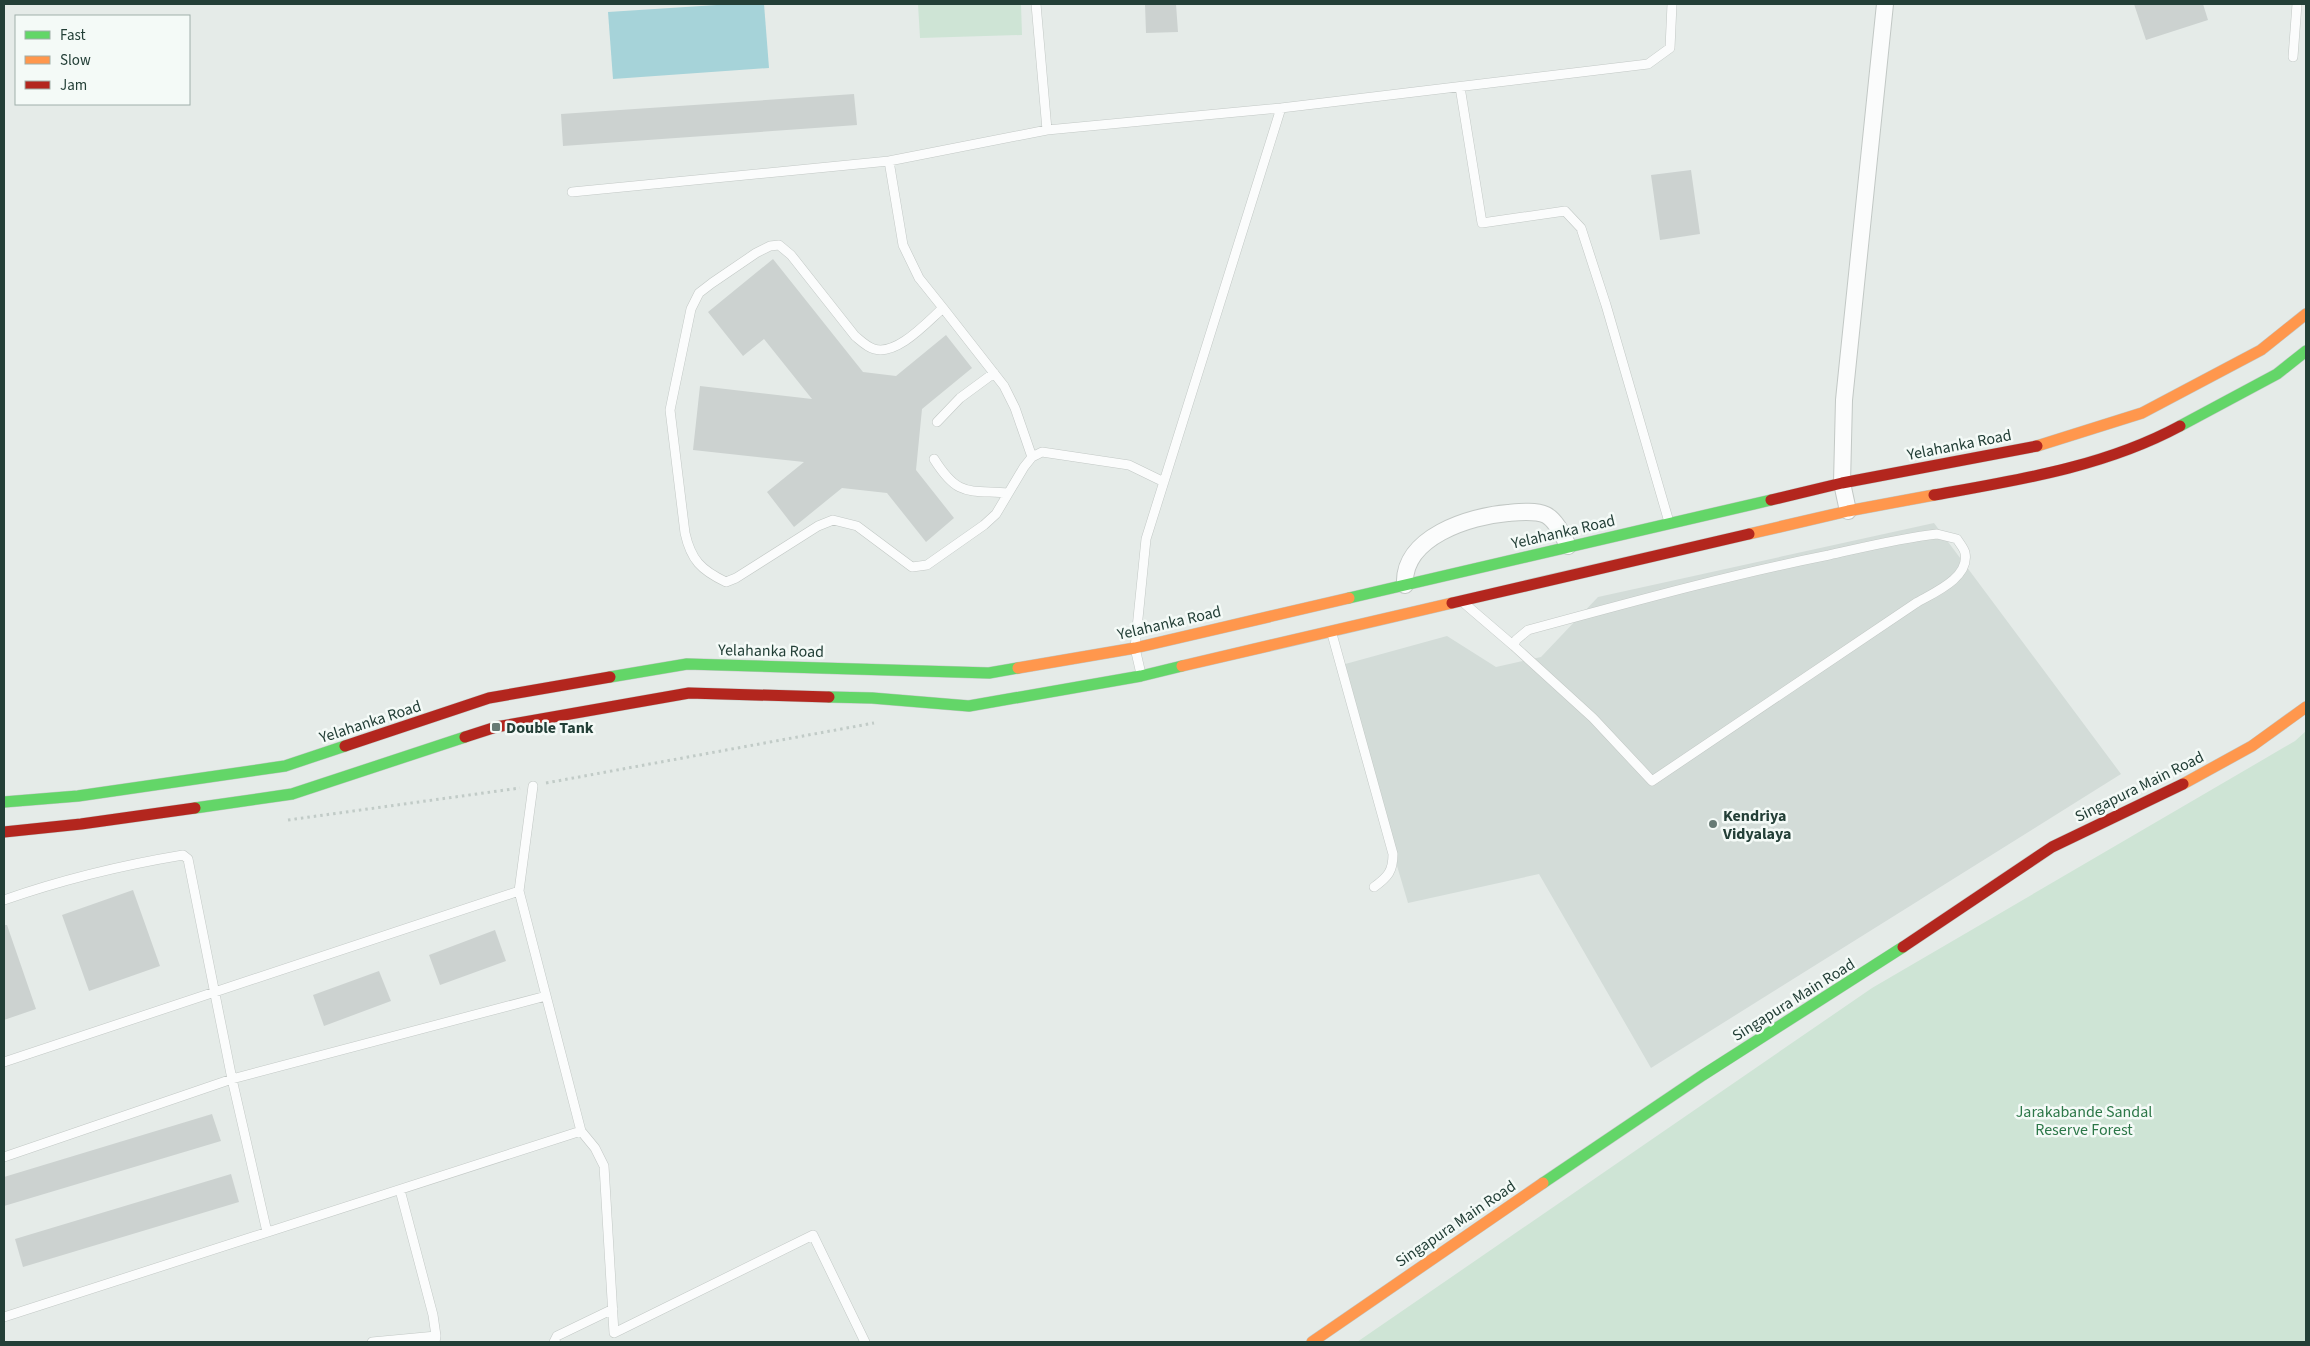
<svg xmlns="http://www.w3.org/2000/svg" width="2310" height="1346" viewBox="0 0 2310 1346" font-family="'Source Sans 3',sans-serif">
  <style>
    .built { fill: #d3dcd8 }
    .green { fill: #cee4d5 }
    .water { fill: #a6d3d9 }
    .building { fill: #ccd2d0 }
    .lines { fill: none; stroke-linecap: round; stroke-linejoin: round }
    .lane-casing { stroke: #c2c8c5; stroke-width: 10 }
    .street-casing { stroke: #c2c8c5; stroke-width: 18 }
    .fast-casing { stroke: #c1c8c5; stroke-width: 12 }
    .slow-casing { stroke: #c1c8c5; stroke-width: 12 }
    .jam-casing { stroke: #c1c8c5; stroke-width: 12 }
    .path { stroke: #c1cbc7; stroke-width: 3; stroke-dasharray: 2.5 4; stroke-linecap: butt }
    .lane { stroke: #fbfcfc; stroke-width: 9 }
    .street { stroke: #fbfcfc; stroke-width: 16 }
    .fast { stroke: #63d668; stroke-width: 11 }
    .slow { stroke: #ff974d; stroke-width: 11 }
    .jam { stroke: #b3261e; stroke-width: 11 }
    .poi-dot { fill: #677b75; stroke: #f4faf7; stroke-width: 2 }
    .labels { text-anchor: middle; stroke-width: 5; stroke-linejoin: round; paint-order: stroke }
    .street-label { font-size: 16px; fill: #233f37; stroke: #f4faf7 }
    .poi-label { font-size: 16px; font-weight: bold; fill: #233f37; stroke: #f4faf7; text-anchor: start }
    .park-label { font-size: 16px; fill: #2c7748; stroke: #f4faf7 }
  </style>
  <rect width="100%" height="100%" fill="#e5ebe8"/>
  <path class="built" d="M1934 523 2121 774 1651 1068 1539 874 1408 903 1338 666 1447 636 1496 667 1541 657 1598 597Z"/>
  <path class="green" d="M918 4H1021L1022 35 920 38Z
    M2306 731V1342H1357L1872 988 2295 741Z"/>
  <path class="water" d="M732 4H764L769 68 613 79 608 12Z"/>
  <path class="building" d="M1145 4H1176L1178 32 1146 33Z
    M2134 4H2203L2208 20 2146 40Z
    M854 94 857 125 563 146 561 114Z
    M1691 170 1700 234 1660 240 1651 175Z
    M773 259 863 372 896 376 946 335 972 368 922 409 916 470 954 518 926 542 887 493 842 488 794 527 767 492 804 462 693 450 700 386 812 399 764 339 743 356 708 312Z
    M133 890 160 966 89 991 62 915Z
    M4 925H7L36 1009 4 1020Z
    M495 930 506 961 440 985 429 955Z
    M379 971 391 1001 324 1026 313 995Z
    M212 1114 221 1141 4 1206V1177Z
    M231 1174 239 1202 23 1267 15 1239Z"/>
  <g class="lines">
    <defs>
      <path id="lane" d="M1036 4 1047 130
        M2293 57 2297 4
        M1460 87 1482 223 1565 211 1581 228 1606 305 1669 522
        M889 161 903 245 919 278 943 308C927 322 897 356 874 349 867 347 861 341 855 336L791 255 779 245 770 246 756 253 712 283 699 293 691 309 670 410 685 533C691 560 701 570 726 582L736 578 818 526 833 520 857 526 912 567 927 565 984 525 996 514 1024 467 1032 457 1042 452 1129 465 1164 482
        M572 192 889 161 1047 130 1281 108 1648 64 1670 48 1672 4
        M943 308 1004 386 1015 408 1032 457
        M937 422 960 398 994 373
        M934 459C958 497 967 490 1008 493
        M1937 534 1957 539C1959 543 1964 548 1965 553 1970 578 1933 593 1916 603L1652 781 1593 718 1514 646 1516 640 1528 630C1628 603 1728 575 1829 555 1865 547 1901 538 1937 534Z
        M1465 604 1514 646
        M1332 634 1393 854C1393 871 1388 877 1374 887
        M1141 674 1135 648 1146 539 1281 108
        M533 786 519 891 581 1131 595 1148 604 1166 614 1333 813 1235 865 1342
        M4 900C61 880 123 865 183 855L188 859 232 1079 267 1232
        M4 1062 519 891
        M4 1157 232 1079 546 996
        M400 1190 433 1315 436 1336
        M4 1317 581 1131
        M372 1342 436 1336 435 1342
        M554 1342 557 1336 613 1309"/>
      <path id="street" d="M1848 511 1842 483 1844 400 1885 4
        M1405 585C1402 537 1470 516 1508 513 1519 512 1535 510 1546 515 1557 521 1563 536 1568 546"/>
      <path id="fast" d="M2180 426 2277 374 2306 351
        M1349 598 1771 500
        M610 677 687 664 989 673 1018 668
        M829 697 872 698 969 706 1141 676 1182 666
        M4 802 78 796 285 766 345 746
        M195 808 292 794 465 737
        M1543 1183 1703 1075 1903 947"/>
      <path id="slow" d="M2037 446 2142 413 2261 350 2306 314
        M1749 534 1848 511 1934 495
        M1182 666 1452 603
        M1018 668 1135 648 1349 598
        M2183 784 2252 746 2306 707
        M1312 1342 1543 1183"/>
      <path id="jam" d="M1934 495C2018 480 2104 467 2180 426
        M1771 500 1842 483 2037 446
        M1452 603 1749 534
        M465 737 496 727 689 693 829 697
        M345 746 489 698 610 677
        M4 832 81 824 195 808
        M1903 947 2052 847 2183 784"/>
    </defs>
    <use href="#lane" class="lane-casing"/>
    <use href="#street" class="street-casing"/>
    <use href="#fast" class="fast-casing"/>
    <use href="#slow" class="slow-casing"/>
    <use href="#jam" class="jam-casing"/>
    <path class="path" d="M546 783 874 723
      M288 820 520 788"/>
    <use href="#lane" class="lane"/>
    <use href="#street" class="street"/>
    <use href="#fast" class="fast"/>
    <use href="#slow" class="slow"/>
    <use href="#jam" class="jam"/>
  </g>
  <g class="poi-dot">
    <rect x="491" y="722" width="10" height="10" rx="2.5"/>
    <circle cx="1713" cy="824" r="5"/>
  </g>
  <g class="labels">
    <g class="street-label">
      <text transform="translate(1959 444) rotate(-11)" y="6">Yelahanka Road</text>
      <text transform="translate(1563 531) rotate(-13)" y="6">Yelahanka Road</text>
      <text transform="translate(1169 622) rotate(-13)" y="6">Yelahanka Road</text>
      <text transform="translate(771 650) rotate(1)" y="6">Yelahanka Road</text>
      <text transform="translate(370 721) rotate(-18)" y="6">Yelahanka Road</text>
      <text transform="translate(2139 786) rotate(-26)" y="6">Singapura Main Road</text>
      <text transform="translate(1793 999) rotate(-32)" y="6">Singapura Main Road</text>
      <text transform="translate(1455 1223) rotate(-34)" y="6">Singapura Main Road</text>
    </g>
    <g class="poi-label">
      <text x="506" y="733">Double Tank</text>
      <text x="1723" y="821">Kendriya<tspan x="1723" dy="18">Vidyalaya</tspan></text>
    </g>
    <g class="park-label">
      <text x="2084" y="1117">Jarakabande Sandal<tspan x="2084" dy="18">Reserve Forest</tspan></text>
    </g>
  </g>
  <rect width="2310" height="1346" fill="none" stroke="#233f37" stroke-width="10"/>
  <rect x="15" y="15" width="175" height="90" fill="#f4faf7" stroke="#a0afaa"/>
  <rect x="25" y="31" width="25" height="8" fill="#63d668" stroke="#a0afaa"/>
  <text x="60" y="40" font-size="15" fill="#233f37">Fast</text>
  <rect x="25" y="56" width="25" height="8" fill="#ff974d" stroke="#a0afaa"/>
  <text x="60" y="65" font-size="15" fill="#233f37">Slow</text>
  <rect x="25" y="81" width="25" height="8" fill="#b3261e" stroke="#a0afaa"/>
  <text x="60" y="90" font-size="15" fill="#233f37">Jam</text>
</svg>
